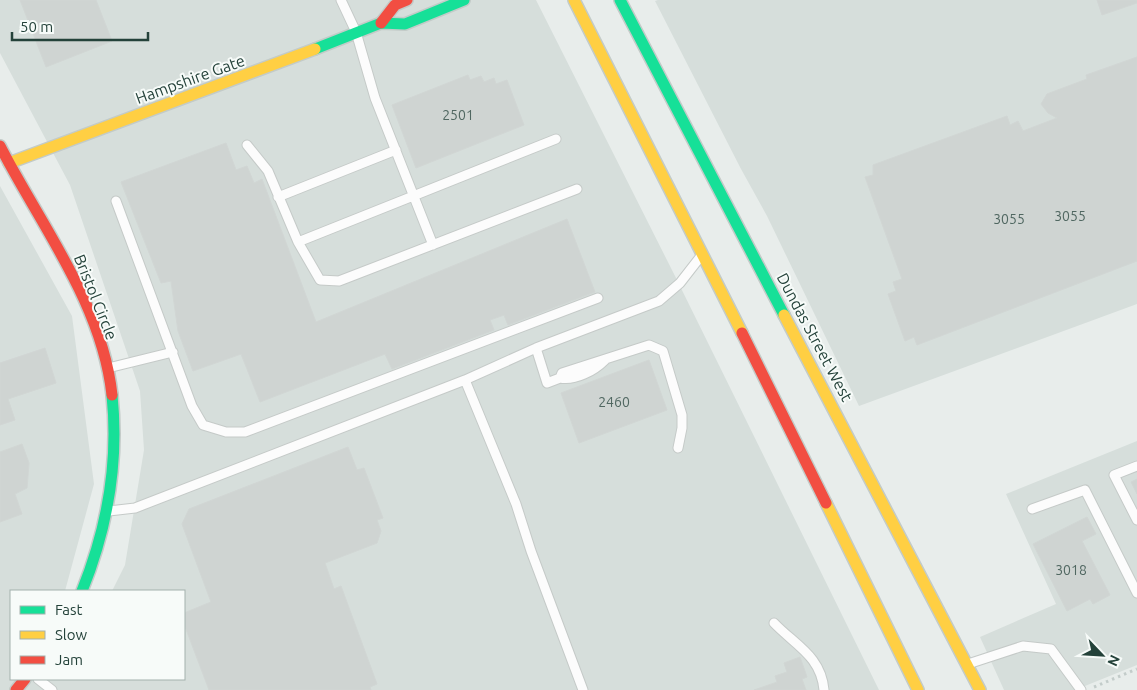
<svg xmlns="http://www.w3.org/2000/svg" width="1137" height="690" viewBox="0 0 1137 690" font-family="Ubuntu,sans-serif">
  <style>
    .built { fill: #d6dedb }
    .building { fill: #cfd4d2; stroke: #d1d6d4 }
    .lines { fill: none; stroke-linecap: round; stroke-linejoin: round }
    .lane-casing { stroke: #c5cac8; stroke-width: 11 }
    .fast-casing { stroke: #c3cbc8; stroke-width: 14 }
    .slow-casing { stroke: #c3cbc8; stroke-width: 14 }
    .jam-casing { stroke: #c3cbc8; stroke-width: 14 }
    .path { stroke: #c3ccca; stroke-width: 3; stroke-dasharray: 2.5 4; stroke-linecap: butt }
    .lane { stroke: #fcfcfc; stroke-width: 9 }
    .fast { stroke: #16e098; stroke-width: 11 }
    .slow { stroke: #ffcf43; stroke-width: 11 }
    .jam { stroke: #f24e42; stroke-width: 11 }
    .labels { text-anchor: middle; stroke-width: 4; stroke-linejoin: round; paint-order: stroke }
    .number-label { font-size: 14px; fill: #506761 }
    .street-label { font-size: 16px; fill: #24423a; stroke: #f7fbf9 }
  </style>
  <rect width="100%" height="100%" fill="#e8edeb"/>
  <path class="built" d="M0 0H536L675 276 879 690H0V186L72 316 94 484 65 591H11V679H184V591H112L125 565 144 450 140 391 70 185 0 53Z
    M658 0H1137V304L859 406 767 216 741 169 655 1Z
    M1137 441V665L1075 690H1004L980 637 1056 604 1006 494Z"/>
  <path class="building" d="M20 0H96L112 41 46 67Z
    M1097 0H1137V3L1102 15Z
    M1137 57V261L917 345 914 337 905 341 888 294 896 291 893 282 902 279 865 177 873 175V165L1007 116 1010 125 1018 121 1023 131 1057 118 1048 113 1041 104 1047 94 1087 79 1086 75Z
    M468 75 470 80 481 76 484 82 494 78 496 84 507 80 524 125 416 168 392 105Z
    M226 143 236 170 247 166 254 183 262 179 316 322 567 219 595 292 508 325 504 315 490 320 494 330 392 369 385 354 260 402 241 354 193 371 178 331 171 281 161 283 121 182Z
    M45 348 56 383 8 399 15 420 0 425V363Z
    M649 360 667 410 579 443 561 393Z
    M22 444 29 463 27 488 15 494 22 514 0 522V452Z
    M348 447 357 470 364 468 383 518 377 520 381 531 377 543 325 563 334 589 341 586 377 684 370 687 371 690H209L184 624V613L211 602 182 524 189 509Z
    M1137 479V494L1131 482Z
    M1087 517 1096 534 1082 541 1110 595 1093 604 1090 599 1067 611 1033 544Z
    M800 657 807 677 802 679 806 690H754L777 682 775 676 787 672 784 663Z"/>
  <g class="lines">
    <defs>
      <path id="lane" d="M341 0 356 32 375 98 433 245
        M247 145 268 171 298 242 320 280 339 281 577 189
        M278 197 396 150
        M116 201 192 406 203 425 226 432H245L598 298
        M298 242 556 139
        M536 348 547 383 560 378 562 373 649 345 663 351 682 415V428L678 448
        M108 368 173 352
        M560 378C575 381 594 371 605 360
        M465 380 516 504 531 551 583 690
        M1137 466 1114 475 1137 520
        M1032 509 1085 490 1137 593
        M109 511 135 508 465 380 536 348 659 301 680 283 701 256
        M774 623C795 645 821 656 824 690
        M968 664 1023 646 1051 649 1081 690
        M38 679 52 690"/>
      <path id="fast" d="M620 0 784 315
        M315 49 381 23 405 24 464 0
        M82 591C107 529 119 463 112 395"/>
      <path id="slow" d="M574 0 742 333
        M9 163 315 49
        M784 315 980 690
        M826 503 918 690"/>
      <path id="jam" d="M381 23 395 5 407 0
        M0 146C41 226 102 303 112 395
        M742 333 826 503
        M16 690 25 679"/>
    </defs>
    <use href="#lane" class="lane-casing"/>
    <use href="#fast" class="fast-casing"/>
    <use href="#slow" class="slow-casing"/>
    <use href="#jam" class="jam-casing"/>
    <path class="path" d="M1094 687 1137 669"/>
    <use href="#lane" class="lane"/>
    <use href="#fast" class="fast"/>
    <use href="#slow" class="slow"/>
    <use href="#jam" class="jam"/>
  </g>
  <g class="labels">
    <g class="number-label">
      <text x="458" y="120">2501</text>
      <text x="1070" y="221">3055</text>
      <text x="1009" y="224">3055</text>
      <text x="614" y="407">2460</text>
      <text x="1071" y="575">3018</text>
    </g>
    <g class="street-label">
      <text transform="translate(190 79) rotate(-20)" y="6">Hampshire Gate</text>
      <text transform="translate(96 297) rotate(68)" y="6">Bristol Circle</text>
      <text transform="translate(815 337) rotate(62)" y="6">Dundas Street West</text>
    </g>
  </g>
  <rect x="10" y="590" width="175" height="90" fill="#f7fbf9" stroke="#a3b1ad"/>
  <rect x="20" y="606" width="25" height="8" fill="#16e098" stroke="#a3b1ad"/>
  <text x="55" y="615" font-size="15" fill="#24423a">Fast</text>
  <rect x="20" y="631" width="25" height="8" fill="#ffcf43" stroke="#a3b1ad"/>
  <text x="55" y="640" font-size="15" fill="#24423a">Slow</text>
  <rect x="20" y="656" width="25" height="8" fill="#f24e42" stroke="#a3b1ad"/>
  <text x="55" y="665" font-size="15" fill="#24423a">Jam</text>
  <g transform="translate(1102 655) rotate(115)" stroke="#f7fbf9" stroke-width="4" paint-order="stroke">
  <path d="M0-4L9 19L0 12L-9 19Z" fill="#24423a"/>
  <text y="-8" font-size="14" font-weight="bold" text-anchor="middle" fill="#24423a">N</text>
  </g>
  <path d="M12 32v8h136v-8" fill="none" stroke="#24423a" stroke-width="2.5"/>
  <text x="20" y="32" font-size="15" fill="#24423a" stroke="#f7fbf9" stroke-width="4" paint-order="stroke">50 m</text>
</svg>
